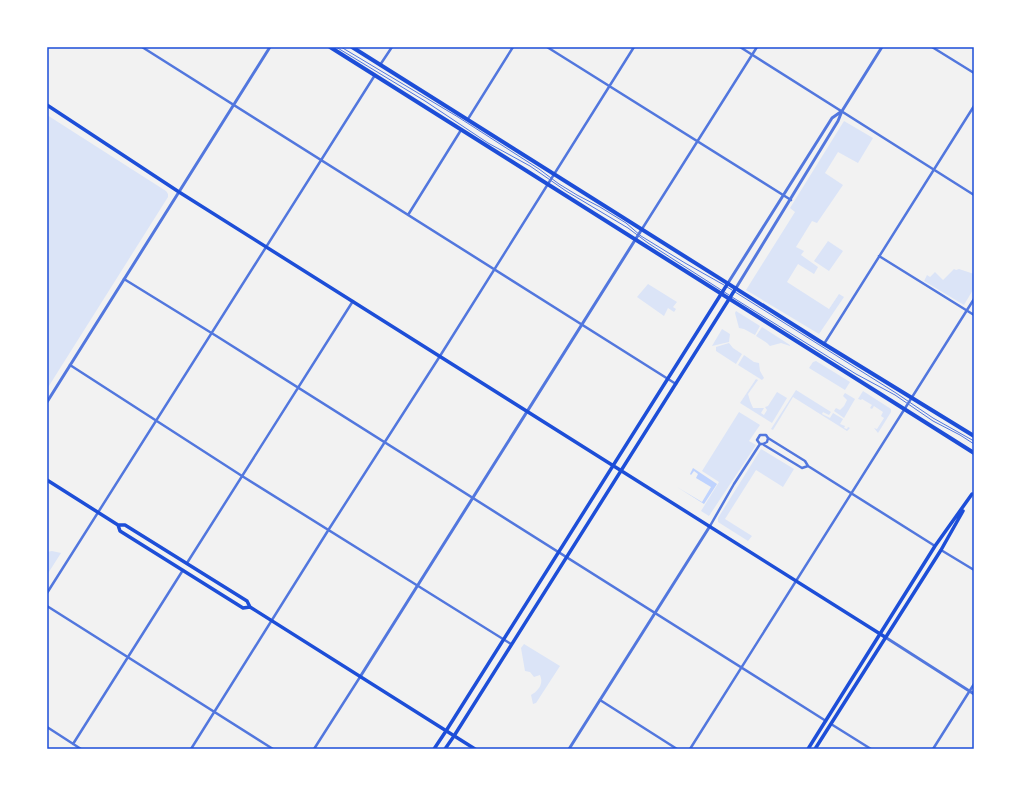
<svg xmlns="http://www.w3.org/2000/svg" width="1021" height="796" viewBox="0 0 1021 796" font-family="'Asap Condensed',sans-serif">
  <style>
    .green { fill: #dbe4f7 }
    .water { fill: #bfd3fe }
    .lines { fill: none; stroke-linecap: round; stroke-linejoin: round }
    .service { stroke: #5277de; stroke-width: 1 }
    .minor { stroke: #5277de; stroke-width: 2.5 }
    .tertiary { stroke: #5277de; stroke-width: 3 }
    .secondary { stroke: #1d4ed8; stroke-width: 3.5 }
    .primary { stroke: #1d4ed8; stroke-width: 3.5 }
    .trunk { stroke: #1d4ed8; stroke-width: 4 }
    .neatline { fill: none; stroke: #1d4ed8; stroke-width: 1.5 }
  </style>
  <rect width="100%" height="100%" fill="#f2f2f2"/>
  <path class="green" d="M47 115 166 191 168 194V197L47 389Z
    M844 121 873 138 858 163 838 152 825 173 843 185 817 223 812 221 796 247 804 251 801 255 818 267 814 274 798 264 787 282 829 309 839 294 844 297 819 334 746 290 795 212 790 208Z
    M828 241 843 251 829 271 814 261Z
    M954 269 956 270 959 269 974 274V288L964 305 924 281 927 275 930 277 935 272 943 280Z
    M648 284 677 302 673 307 676 309 674 312 668 308 664 316 637 297Z
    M736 311 760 326 755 335 744 329 739 328 735 313Z
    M762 327 790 345V346L781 343 770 346 767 343 756 336Z
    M722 329 730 334 729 342 712 346Z
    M729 343 733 348 742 354 736 364 716 351V347Z
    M744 355 754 362 759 363 760 371 764 378 762 380 738 365Z
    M816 361 850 382 845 390 809 368 813 362Z
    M756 379 758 380 748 394 750 401 753 408H764L761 413 764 415 767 410 765 407 768 406 777 392 787 398 772 423 740 403Z
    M796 390 831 412 829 415 823 412 822 414 830 418 833 413 843 419 840 424 845 426 844 428 847 429 848 427 850 428 847 431 793 397 773 430 771 429Z
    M863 391 891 409V412L878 433 874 428 877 429 884 418 881 416 883 412 874 406 872 409 870 408 872 405 862 399 861 400 858 399Z
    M845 393 855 399 844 418 834 411 836 408 840 410 844 406 847 400 843 396Z
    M739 412 760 425 749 441 756 445 709 516 701 511 719 482 702 471Z
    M761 449 794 469 783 487 756 470 725 519 752 536 748 541 718 522V518Z
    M52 551 61 553 47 575V552Z
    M524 644 560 666 536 703 533 704 531 695C538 691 544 684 540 675L534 677 530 672 525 671 521 648Z"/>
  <path class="water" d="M693 468 717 484 704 504 677 487 702 502 711 487 696 478 698 474 694 471 691 475 690 474Z"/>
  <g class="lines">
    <path class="service" d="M336 47 425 101 488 143 530 166 566 191 628 228 648 243 729 295
      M341 47 458 117 539 169 559 184 577 195 600 207 626 223 641 236 685 263 724 285
      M727 287 732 290
      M735 292 896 393 933 418 974 441
      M732 297 856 374 895 395 933 421 960 435 974 444"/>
    <path class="minor" d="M142 47 676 384
      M547 47 791 200
      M740 47 974 195
      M932 47 974 73
      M380 65 392 47
      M468 119 513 47
      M408 215 461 130
      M642 229 757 47
      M879 256 974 315
      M124 279 218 337 826 721
      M824 344 974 106
      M70 365 242 476 511 644
      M768 438 767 442 763 444H760L757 440 760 435H766L768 438 805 461 808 466
      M764 445 802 468 808 466
      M808 466 935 546
      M710 526 734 484 760 444
      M941 550 974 570
      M187 563 353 301
      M47 593 375 75
      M47 606 273 749
      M600 700 677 749
      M831 724 871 749
      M47 727 81 749
      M73 744 183 570
      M191 749 329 529 440 356 634 47
      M314 749 360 677
      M690 749 974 299
      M933 749 974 684"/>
    <path class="tertiary" d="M728 283 832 118 842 111
      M736 288 838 121 842 111 882 47
      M47 402 270 47
      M885 637 974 694
      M360 677 642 229
      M569 749 710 526"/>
    <path class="secondary" d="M47 105 179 192 885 637
      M446 731 728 283
      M454 736 736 288"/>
    <path class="primary" d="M47 480 118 525H125L247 601 250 607 475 749
      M118 525 120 531 243 608 250 607
      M434 749 446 731
      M445 749 454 736
      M808 749 935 546 972 494
      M815 749 941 550 963 511"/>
    <path class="trunk" d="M330 47 974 453
      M352 47 824 344 974 436"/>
  </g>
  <rect width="1021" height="796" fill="none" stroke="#ffffff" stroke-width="96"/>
  <rect x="48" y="48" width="925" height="700" class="neatline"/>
</svg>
